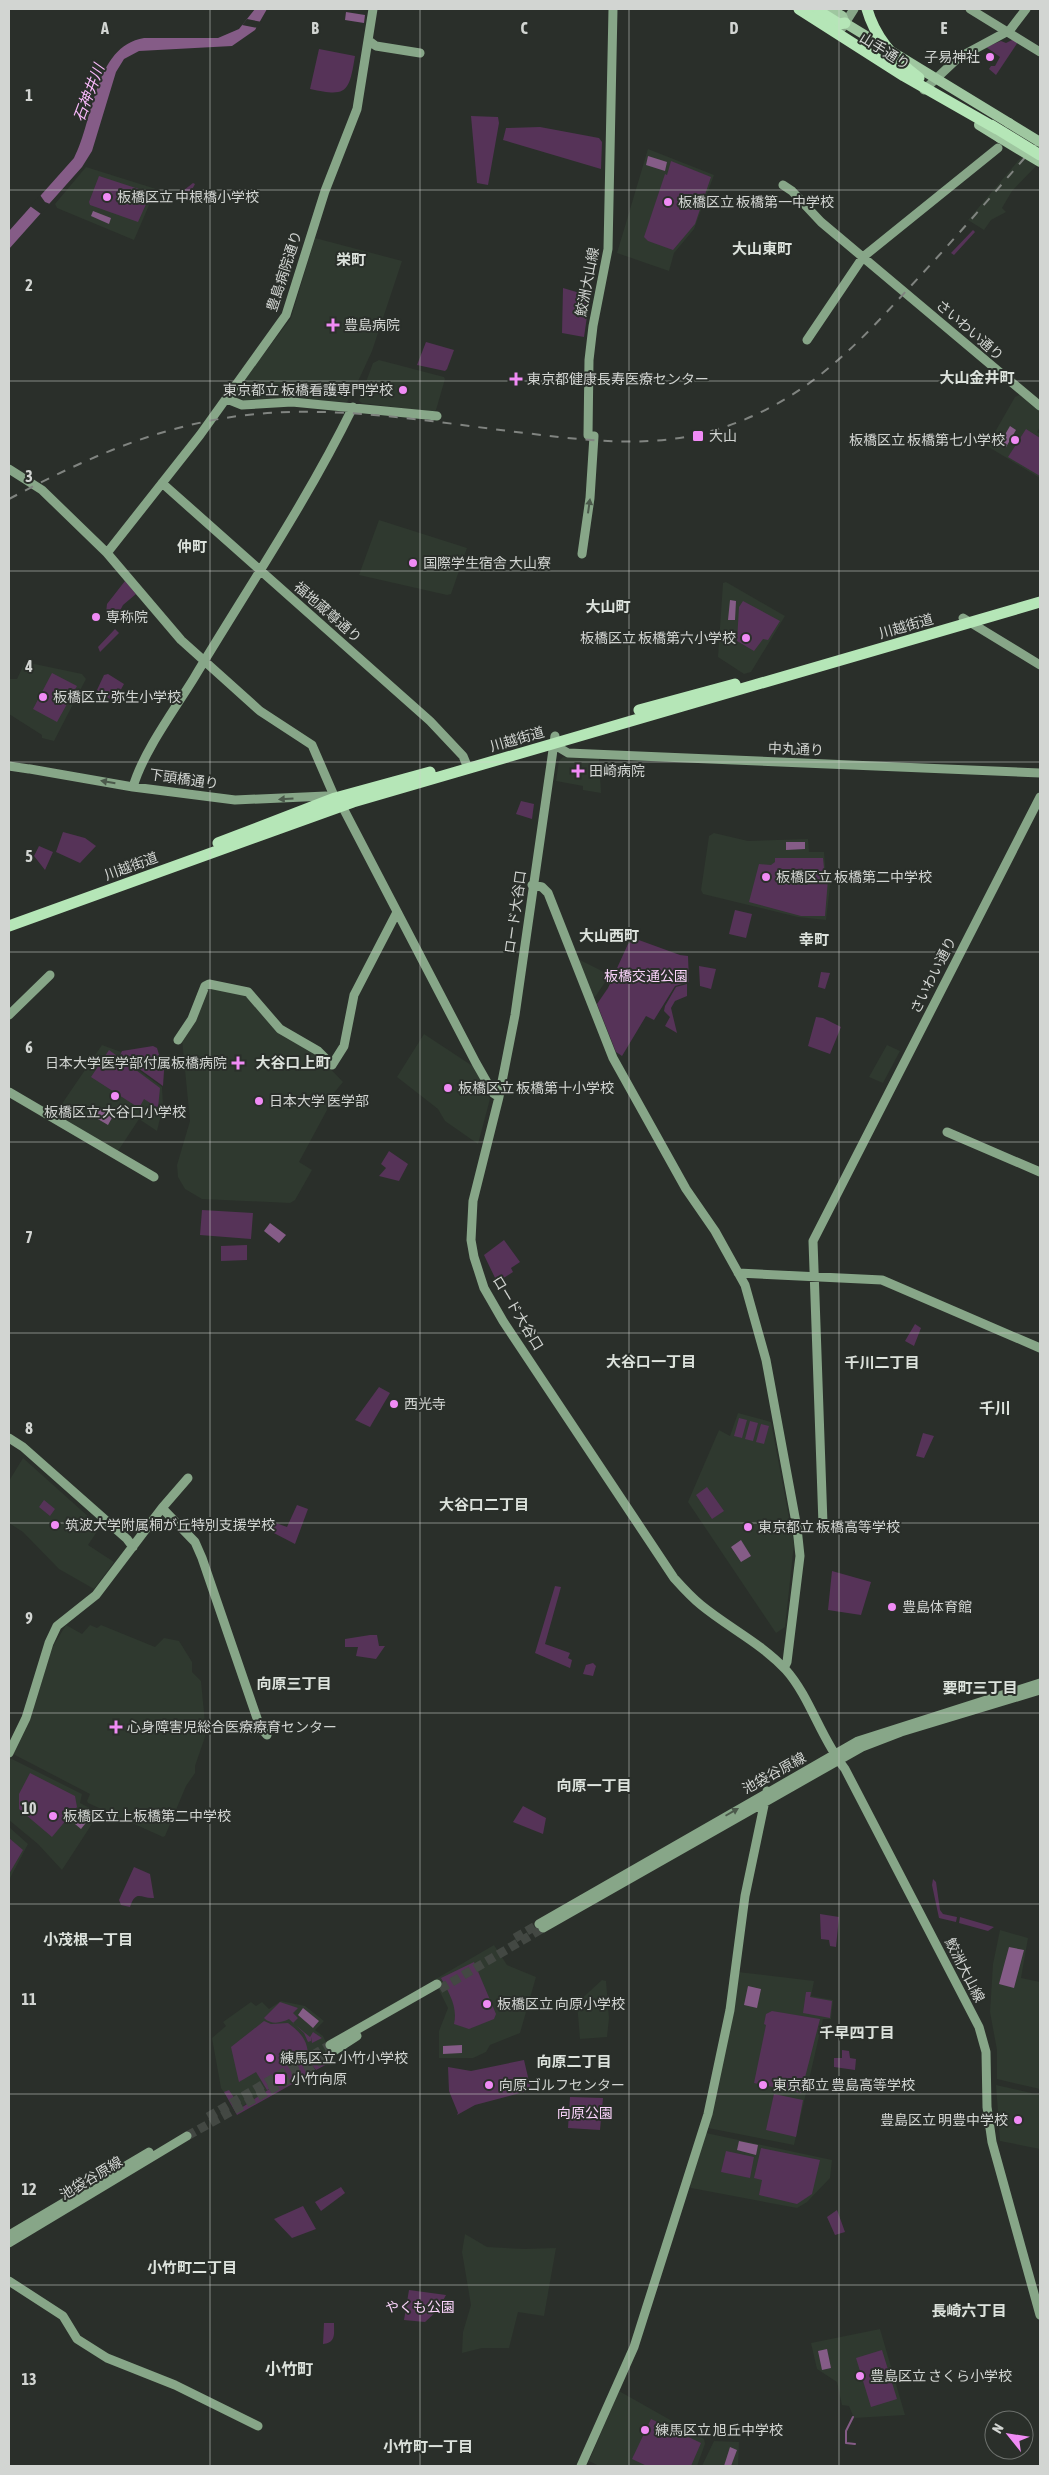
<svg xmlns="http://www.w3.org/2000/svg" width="1049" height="2475" viewBox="0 0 1049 2475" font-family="'Asap Condensed','Noto Sans JP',sans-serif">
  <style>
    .built { fill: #2f392f }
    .green { fill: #563358 }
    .water { fill: #855c87 }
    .pier { fill: #2a2f2a }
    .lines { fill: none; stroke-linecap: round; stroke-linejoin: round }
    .stream { stroke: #855c87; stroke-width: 2 }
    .secondary-tunnel { stroke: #434843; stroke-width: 9; stroke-dasharray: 9 4.5; stroke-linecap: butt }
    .secondary { stroke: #87a688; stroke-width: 9 }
    .primary { stroke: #9fc7a0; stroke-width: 10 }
    .highway { stroke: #b5e6b7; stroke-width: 11 }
    .rail { stroke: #808480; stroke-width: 2; stroke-dasharray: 9 9; stroke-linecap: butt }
    .primary-bridge { stroke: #9fc7a0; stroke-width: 10 }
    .highway-bridge { stroke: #b5e6b7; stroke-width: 11 }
    .oneway { fill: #4b594b }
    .grid { fill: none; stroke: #d2d5d2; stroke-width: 1; stroke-opacity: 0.55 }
    .poi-dot { fill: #f08bf5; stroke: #2a2f2a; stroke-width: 2 }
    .labels { text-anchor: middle; stroke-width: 4; stroke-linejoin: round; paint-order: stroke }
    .street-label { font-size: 14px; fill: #d2d5d2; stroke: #2a2f2a }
    .poi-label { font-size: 14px; fill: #d2d5d2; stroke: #2a2f2a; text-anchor: start }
    .park-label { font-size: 14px; fill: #f9d3fa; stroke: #2a2f2a }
    .water-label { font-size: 15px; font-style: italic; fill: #f8b8fa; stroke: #2a2f2a }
    .neighbourhood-label { font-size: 15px; font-weight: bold; fill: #dce2dc; stroke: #2a2f2a }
    .quarter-label { font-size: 16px; font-weight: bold; fill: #dce2dc; stroke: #2a2f2a }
    .grid-label { font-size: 16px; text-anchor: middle; font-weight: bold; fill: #d2d5d2; stroke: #2a2f2a; stroke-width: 4; stroke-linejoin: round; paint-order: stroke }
  </style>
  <rect width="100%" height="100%" fill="#2a2f2a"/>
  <path class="built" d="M1040 135V162L1012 191 1002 208 1006 212 991 220 984 230 968 220Z
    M648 149 714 175 694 229 674 253 669 271 617 253Z
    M86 167 156 189 134 240 57 208 55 204Z
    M315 238 402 261 372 351 360 377 347 402 285 398 244 401 235 392 291 318Z
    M379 360 444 377 445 379 436 410 433 412 362 403 359 401 373 363Z
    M1021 394 1040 410V427L1037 432 1040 434V478L987 446 1015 397Z
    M379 520 467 548 451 594 447 595 359 575Z
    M726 582 785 616 751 672 744 674 718 657 723 583Z
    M25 662 82 674 86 679 54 741 42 738V735L9 714V679H17Z
    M563 757 599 758 601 793 583 790V786L556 781 559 761Z
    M714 833 748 841 808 839 809 852H824L826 876 831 878 826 920 798 917 703 894 701 890 709 836Z
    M578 959 610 975 595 997 593 996Z
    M211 988 246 996 275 1029 283 1036 315 1053 343 1082 333 1094 327 1110 299 1162 312 1170 295 1200 290 1203 202 1199 185 1189 178 1177 177 1165 190 1121 182 1039 207 991Z
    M424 1034 474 1067 490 1099 478 1144 445 1121 438 1109 397 1077Z
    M102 1045 121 1052 119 1056 162 1087 163 1106 157 1131 139 1119 118 1151 55 1114Z
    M887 1045 900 1051 883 1083 869 1077Z
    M738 1413 771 1422 794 1544 785 1627 776 1633 688 1502 719 1430 730 1436Z
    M23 1458 100 1527 88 1545 114 1562 94 1589 59 1569 23 1532 9 1523V1481Z
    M66 1625 82 1634 90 1625 97 1628 101 1625 155 1647 164 1638 179 1641 192 1662V1672L201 1681 206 1734 195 1766V1773L186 1786 165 1836 163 1837 88 1803 87 1801 90 1794 15 1755 13 1752 30 1720 52 1648Z
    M10 1758 82 1794 80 1803 99 1813 62 1870 38 1844 9 1820Z
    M9 1827 28 1844 9 1880Z
    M1000 1930 1028 1938 1021 1978 1040 1982V2089L997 2079V2050L990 2012 993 1964Z
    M494 1945 507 1965 536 1977 520 2033 490 2045 486 2052 473 2058H439V2031L448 2008 434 1980Z
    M738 1972 814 1981 811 1996 833 2000 831 2019H823L794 2145 708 2128 733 2013Z
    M602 1980 606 1981 609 2018 607 2037 580 2039 577 2003Z
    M281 2001 305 2006 324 2021 315 2030 323 2036 332 2054 311 2064 309 2068 236 2110 221 2088 212 2038 226 2026 223 2022 251 2002 256 2006 262 2002 269 2009Z
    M996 2085 1040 2095V2149L1000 2141Z
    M706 2133 832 2160 830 2178 807 2202 797 2208 691 2188 689 2183Z
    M465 2234 487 2247 524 2249 556 2248 544 2316 518 2312 509 2348H482L462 2353 463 2332 471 2305 462 2252Z
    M880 2329 905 2415 854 2418 849 2406 842 2405 837 2382 817 2369 811 2343Z
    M619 2391 704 2439 705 2444 697 2466H599L589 2461Z
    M714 2441 739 2442 738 2466H702Z"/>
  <path class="green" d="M1014 39 1018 42 996 75 989 69 991 66H995L1000 57 986 47 1001 41 1006 43Z
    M319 49 355 56C349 93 347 97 310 89Z
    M471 116 498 117 499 123 488 185 477 183Z
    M540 127 599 138 602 142 601 169 503 140 506 128Z
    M671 161 711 177 695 224 673 250 648 241 644 237 665 174 667 175Z
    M99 176 151 193 138 222 90 205 89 202Z
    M193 183 195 184 186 201 174 198Z
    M973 230 975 232 954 255 951 253Z
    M563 288 590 296 584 337 562 333Z
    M426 342 454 350 447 369 445 371 417 365Z
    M1026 429 1040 438V476L1008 457Z
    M125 581 136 594 123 605 113 624 106 620 109 615 106 613 107 604Z
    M743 601 780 621 768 640 763 639 754 651 737 641 739 607Z
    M115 629 119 633 100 652 98 647Z
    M52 673 77 686 57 722 33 709Z
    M108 674 124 684 114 702 97 690 104 675Z
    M521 801 534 804 532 819 516 814Z
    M63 832 85 838 96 846 80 863 56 852Z
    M39 846 53 852 45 870 34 856Z
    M775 858H823L825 878 828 879 825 916H801L749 902 759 864 771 865 775 862Z
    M735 910 752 914 746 938 729 934Z
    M636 939 680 955 688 956 689 982 675 986 654 1020 646 1016 622 1056 616 1052 597 1004 608 988 628 944Z
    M699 966 716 969 711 989 700 986Z
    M821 972 830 973 825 989 818 987Z
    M687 984V996L675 1001 671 1008 677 1033 665 1026 670 1017 664 1011 665 1006 676 987Z
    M816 1017 823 1018 841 1027 830 1054 808 1046Z
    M153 1046 157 1048 164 1071 163 1086 120 1055 122 1051Z
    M109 1050 160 1088 158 1108 144 1099 139 1108 91 1077Z
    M389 1151 408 1164 399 1181 379 1176 386 1168 381 1164Z
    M202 1210 253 1213 251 1239 200 1235Z
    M504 1240 520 1262 511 1268 513 1272 497 1282 484 1255Z
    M247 1245V1260L221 1261V1246Z
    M915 1324 921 1328 914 1346 905 1341Z
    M379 1387 390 1393 370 1427 355 1420Z
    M739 1418 747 1420 742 1438 734 1436Z
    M750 1421 758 1423 753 1441 745 1439Z
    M761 1424 769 1426 764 1444 756 1442Z
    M923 1433 934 1436 924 1458 916 1456Z
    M707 1487 724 1511 712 1519 696 1495Z
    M44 1500 55 1509 50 1516 39 1507Z
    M297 1505 308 1509 295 1544 270 1531 273 1522 287 1527Z
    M832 1571 871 1582 861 1615 828 1610Z
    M555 1586 561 1587 545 1644 570 1653 568 1658 572 1660 570 1668 535 1653Z
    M370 1635H377L379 1646H385L376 1659 356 1656 358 1647H345V1639Z
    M593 1663 596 1666 593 1676 583 1674 586 1665Z
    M30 1773 75 1796 77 1807 52 1837 19 1809V1794Z
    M523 1806 546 1818 543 1834 513 1822Z
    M9 1838 23 1850 9 1874Z
    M134 1867 150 1874 154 1898C141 1899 136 1889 130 1907L121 1905 119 1900Z
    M933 1879 936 1882 940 1910 943 1914 957 1917 956 1922 939 1918 932 1885Z
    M820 1914 839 1917 836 1947 830 1946 829 1940 821 1939Z
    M960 1917 994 1927 988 1931 959 1923Z
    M474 1962 496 2014 494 2019 469 2029 454 2024C458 2007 449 1993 441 1978Z
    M806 1992H811L810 1997 832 2001 830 2018 803 2013Z
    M280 2002 298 2008 293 2013 298 2018 293 2023 310 2037 313 2032 322 2038 312 2043 311 2037V2041L308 2042 304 2033 289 2019C281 2023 271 2025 264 2018Z
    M772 2011 820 2019 801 2093 754 2083 766 2025 764 2024 766 2014Z
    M264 2021 271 2024 288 2023C301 2033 308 2040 308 2057 308 2064 307 2067 312 2073L237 2115 224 2092 229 2090 241 2108 280 2082 267 2090 256 2072 239 2082 238 2078 231 2047Z
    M842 2050 849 2051 850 2058 856 2059 855 2070 834 2067V2058H842Z
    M331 2056 333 2061 316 2070 311 2064 316 2061 319 2064Z
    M524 2060 531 2090 475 2105 457 2115 458 2113 449 2091 448 2067 471 2071Z
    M774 2094 803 2100 796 2137 766 2130Z
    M570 2097 603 2098 600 2130 568 2128Z
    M761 2148 820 2160 812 2194 797 2204 759 2195 762 2180 754 2178Z
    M726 2151 754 2157 750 2178 721 2172Z
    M341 2187 345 2193 321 2211 315 2202Z
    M303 2206 316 2229 292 2238 274 2219Z
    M837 2210 845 2232 835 2235 827 2217Z
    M409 2290 446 2295 438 2310 425 2322 404 2320Z
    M324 2323H334C334 2335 336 2342 323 2344Z
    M882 2350 897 2399 871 2407 856 2358Z
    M651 2419 701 2443 691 2466H647L632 2459Z"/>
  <path class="water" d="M255 9H267L255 30 232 46 139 51 124 59 116 72 92 151 82 167 9 249V231L74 158C94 120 94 46 144 38H218L239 29Z
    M346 12 365 15 364 23 345 20Z
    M648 156 667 162 665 171 646 165Z
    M93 211 111 218 109 224 91 216Z
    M1010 426 1016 430 1006 447 1000 443Z
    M730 600 736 601 735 620H728Z
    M786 842H805V849L786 850Z
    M97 1106 113 1116 108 1125 91 1115Z
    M270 1223 286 1235 279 1243 264 1231Z
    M741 1540 751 1556 741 1562 731 1547Z
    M87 1809 93 1814 81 1829 75 1824Z
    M1009 1947 1024 1950 1014 1988 999 1984Z
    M748 1986 761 1989 757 2008 744 2005Z
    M303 2008 319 2021 313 2028 298 2015Z
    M462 2045V2053L443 2054V2046Z
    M739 2141 758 2145 756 2155 737 2150Z
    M827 2349 831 2368 822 2370 818 2351Z
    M730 2447 737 2450 731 2466H724Z"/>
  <path class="pier" d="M247 19 262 22 258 28 242 25Z
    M40 195 45 202 50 204 41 214 30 206Z"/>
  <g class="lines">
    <path class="stream" d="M853 2417 846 2431V2443L855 2444"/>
    <path class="secondary-tunnel" d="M515 1938 539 1924
      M440 1989 543 1928
      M208 2117 330 2045
      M187 2136 311 2067 334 2051"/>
    <path class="secondary" d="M970 9 1040 52
      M842 28 854 9
      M368 40 376 46 420 53
      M924 90 958 58 1010 30 1026 9
      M783 185 792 191 821 222 1040 406
      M807 340 863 257 998 148
      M227 399 242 405 292 402 437 416
      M9 469 42 490 107 553 181 640 260 711 312 745 335 798 342 806 476 1063 493 1093 499 1097
      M162 483 430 721 463 756 468 768
      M107 553 200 435 286 315 325 191 357 109 373 9
      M582 554 590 498 594 436 588 435 589 360 593 326 608 249 613 9
      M963 618 1040 665
      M555 736 515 1015 499 1097 473 1201 471 1240 474 1257 484 1288 503 1321 674 1578C683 1588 691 1597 701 1605 729 1628 761 1643 786 1670 810 1697 821 1739 845 1769L979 2027 986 2052 987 2107 992 2142 1040 2315
      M553 744 568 753 1040 773
      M9 766 29 769
      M30 769 133 787 235 800 326 796 334 798
      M133 787C143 752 175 709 194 678 248 588 307 501 353 407
      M532 885 542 887 548 893 613 1058 686 1189 715 1231 745 1285 766 1360 797 1528 800 1556 787 1662 784 1668
      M9 1015 50 975
      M178 1040 192 1019 205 986 209 984 248 992 280 1029 318 1051 332 1065 344 1046 354 995 397 912
      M9 1092 154 1177
      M947 1132 1040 1172
      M738 1273 882 1280 1040 1348
      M9 1438 23 1447 127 1539 133 1547
      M162 1508 195 1542 202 1558 260 1727 267 1735
      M823 1524 813 1241 1040 797
      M9 1753 26 1718 49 1643 57 1626 96 1595 162 1508 188 1478
      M539 1924 858 1741 1040 1683
      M543 1928 862 1747 901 1732 1040 1690
      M330 2045 437 1984
      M334 2051 357 2036
      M9 2235 149 2152
      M9 2243 187 2136
      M9 2281 63 2316 77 2339 107 2358 175 2385 258 2426
      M581 2466 634 2347 708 2114 730 2010 745 1896 767 1791"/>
    <path class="primary" d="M829 9 842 16 845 23 1009 123
      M979 125 1000 138"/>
    <path class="highway" d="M815 9 839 24 845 23
      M639 710 735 684
      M218 843 335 798 430 772
      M9 926 353 802 1040 602"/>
    <path class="rail" d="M9 499C101 450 186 414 292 412 369 410 448 424 525 433 616 444 686 452 771 407 826 378 866 335 908 289 953 241 997 190 1040 140"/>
    <path class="primary-bridge" d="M1009 123 1040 142
      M1000 138 1040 162"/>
    <path class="highway-bridge" d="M799 9 904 76 997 129
      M867 9C875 38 895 60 919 78
      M991 125 1040 155"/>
  </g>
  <defs><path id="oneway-solid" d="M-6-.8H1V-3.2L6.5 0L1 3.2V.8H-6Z" transform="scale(1.25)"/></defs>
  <g class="oneway">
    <use href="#oneway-solid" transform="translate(589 506) rotate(-82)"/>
    <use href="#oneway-solid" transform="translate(108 782) rotate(-170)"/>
    <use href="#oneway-solid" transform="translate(286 799) rotate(176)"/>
    <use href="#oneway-solid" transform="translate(732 1812) rotate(-30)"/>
  </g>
  <path class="grid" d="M210 9V2466M420 9V2466M629 9V2466M839 9V2466M9 190H1040M9 381H1040M9 571H1040M9 762H1040M9 952H1040M9 1142H1040M9 1333H1040M9 1523H1040M9 1713H1040M9 1904H1040M9 2094H1040M9 2285H1040"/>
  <g class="poi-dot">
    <circle cx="990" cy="57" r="5"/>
    <circle cx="107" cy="197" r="5"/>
    <circle cx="668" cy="202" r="5"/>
    <path d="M330.5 317.5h5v5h5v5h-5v5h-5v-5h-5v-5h5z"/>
    <path d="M513.5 371.5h5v5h5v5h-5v5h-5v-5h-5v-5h5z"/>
    <circle cx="403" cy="390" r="5"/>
    <rect x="692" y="430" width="12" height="12" rx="2.5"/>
    <circle cx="1015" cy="440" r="5"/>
    <circle cx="413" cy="563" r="5"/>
    <circle cx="96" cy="617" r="5"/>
    <circle cx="746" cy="638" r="5"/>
    <circle cx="43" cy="697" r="5"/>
    <path d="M575.5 763.5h5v5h5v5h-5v5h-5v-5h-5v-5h5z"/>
    <circle cx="766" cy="877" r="5"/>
    <path d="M235.5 1055.5h5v5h5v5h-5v5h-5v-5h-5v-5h5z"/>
    <circle cx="448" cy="1088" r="5"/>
    <circle cx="115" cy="1096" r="5"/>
    <circle cx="259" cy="1101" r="5"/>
    <circle cx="394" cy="1404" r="5"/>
    <circle cx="55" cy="1525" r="5"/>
    <circle cx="748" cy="1527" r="5"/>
    <circle cx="892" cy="1607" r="5"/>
    <path d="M113.5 1719.5h5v5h5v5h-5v5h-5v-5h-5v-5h5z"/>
    <circle cx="53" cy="1816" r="5"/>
    <circle cx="487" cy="2004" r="5"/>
    <circle cx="270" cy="2058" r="5"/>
    <rect x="274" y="2073" width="12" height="12" rx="2.5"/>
    <circle cx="489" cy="2085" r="5"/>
    <circle cx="763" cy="2085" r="5"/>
    <circle cx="1018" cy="2120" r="5"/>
    <circle cx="860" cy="2376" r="5"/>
    <circle cx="645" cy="2430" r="5"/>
  </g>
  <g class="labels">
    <g class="street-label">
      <text transform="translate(885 51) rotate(32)" y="5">山手通り</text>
      <text transform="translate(284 271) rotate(-72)" y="5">豊島病院通り</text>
      <text transform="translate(587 282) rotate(-79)" y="5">鮫洲大山線</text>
      <text transform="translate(970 330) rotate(41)" y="5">さいわい通り</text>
      <text transform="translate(328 612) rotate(41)" y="5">福地蔵尊通り</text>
      <text transform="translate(906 626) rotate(-16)" y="5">川越街道</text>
      <text transform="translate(517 739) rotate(-16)" y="5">川越街道</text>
      <text transform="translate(796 749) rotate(2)" y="5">中丸通り</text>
      <text transform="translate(184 779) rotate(8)" y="5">下頭橋通り</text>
      <text transform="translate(131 866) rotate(-20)" y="5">川越街道</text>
      <text transform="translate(515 912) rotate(-82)" y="5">ロード大谷口</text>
      <text transform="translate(933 975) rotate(-63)" y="5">さいわい通り</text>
      <text transform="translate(518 1313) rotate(59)" y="5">ロード大谷口</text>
      <text transform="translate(774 1773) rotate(-29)" y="5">池袋谷原線</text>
      <text transform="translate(965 1970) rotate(63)" y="5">鮫洲大山線</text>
      <text transform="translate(91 2178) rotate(-31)" y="5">池袋谷原線</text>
    </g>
    <g class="poi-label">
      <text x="980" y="62" text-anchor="end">子易神社</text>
      <text x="117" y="202">板橋区立 中根橋小学校</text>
      <text x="678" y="207">板橋区立 板橋第一中学校</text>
      <text x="344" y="330">豊島病院</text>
      <text x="527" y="384">東京都健康長寿医療センター</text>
      <text x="393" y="395" text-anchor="end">東京都立 板橋看護専門学校</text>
      <text x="709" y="441">大山</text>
      <text x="1005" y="445" text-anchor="end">板橋区立 板橋第七小学校</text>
      <text x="423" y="568">国際学生宿舎 大山寮</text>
      <text x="106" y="622">専称院</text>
      <text x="736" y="643" text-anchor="end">板橋区立 板橋第六小学校</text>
      <text x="53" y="702">板橋区立 弥生小学校</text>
      <text x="589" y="776">田崎病院</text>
      <text x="776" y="882">板橋区立 板橋第二中学校</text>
      <text x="227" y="1068" text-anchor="end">日本大学医学部付属板橋病院</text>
      <text x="458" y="1093">板橋区立 板橋第十小学校</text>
      <text x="269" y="1106">日本大学 医学部</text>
      <text x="115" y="1117" text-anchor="middle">板橋区立 大谷口小学校</text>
      <text x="404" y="1409">西光寺</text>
      <text x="65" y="1530">筑波大学附属桐が丘特別支援学校</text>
      <text x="758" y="1532">東京都立 板橋高等学校</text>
      <text x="902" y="1612">豊島体育館</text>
      <text x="127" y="1732">心身障害児総合医療療育センター</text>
      <text x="63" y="1821">板橋区立上板橋第二中学校</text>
      <text x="497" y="2009">板橋区立 向原小学校</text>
      <text x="280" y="2063">練馬区立 小竹小学校</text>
      <text x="291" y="2084">小竹向原</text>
      <text x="499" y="2090">向原ゴルフセンター</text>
      <text x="773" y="2090">東京都立 豊島高等学校</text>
      <text x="1008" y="2125" text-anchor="end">豊島区立 明豊中学校</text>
      <text x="870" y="2381">豊島区立 さくら小学校</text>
      <text x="655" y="2435">練馬区立 旭丘中学校</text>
    </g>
    <g class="park-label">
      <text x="646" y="981">板橋交通公園</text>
      <text x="585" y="2118">向原公園</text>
      <text x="420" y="2312">やくも公園</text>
    </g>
    <g class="water-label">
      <text transform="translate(89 93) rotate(-69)" y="5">石神井川</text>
    </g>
    <g class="neighbourhood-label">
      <text x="762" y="254">大山東町</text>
      <text x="351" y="265">栄町</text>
      <text x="977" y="383">大山金井町</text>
      <text x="192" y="552">仲町</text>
      <text x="608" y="612">大山町</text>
      <text x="609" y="941">大山西町</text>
      <text x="814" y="945">幸町</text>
      <text x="293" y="1068">大谷口上町</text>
      <text x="651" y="1367">大谷口一丁目</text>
      <text x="882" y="1368">千川二丁目</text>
      <text x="484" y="1510">大谷口二丁目</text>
      <text x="294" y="1689">向原三丁目</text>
      <text x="980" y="1693">要町三丁目</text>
      <text x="594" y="1791">向原一丁目</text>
      <text x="88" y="1945">小茂根一丁目</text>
      <text x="857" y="2038">千早四丁目</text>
      <text x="574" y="2067">向原二丁目</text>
      <text x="192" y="2273">小竹町二丁目</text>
      <text x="969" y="2316">長崎六丁目</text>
      <text x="428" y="2452">小竹町一丁目</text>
    </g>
    <g class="quarter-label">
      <text x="995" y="1414">千川</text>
      <text x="289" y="2375">小竹町</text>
    </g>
  </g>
  <g class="grid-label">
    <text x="105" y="34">A</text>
    <text x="315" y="34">B</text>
    <text x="524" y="34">C</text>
    <text x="734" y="34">D</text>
    <text x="944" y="34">E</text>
    <text x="29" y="101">1</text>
    <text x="29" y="291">2</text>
    <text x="29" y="482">3</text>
    <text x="29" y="672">4</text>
    <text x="29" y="862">5</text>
    <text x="29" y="1053">6</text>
    <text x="29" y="1243">7</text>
    <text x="29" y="1434">8</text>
    <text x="29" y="1624">9</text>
    <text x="29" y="1814">10</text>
    <text x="29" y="2005">11</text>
    <text x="29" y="2195">12</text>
    <text x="29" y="2385">13</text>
  </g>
  <rect width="1049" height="2475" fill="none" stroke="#d2d5d2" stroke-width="20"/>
  <g transform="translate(1009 2435) rotate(300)"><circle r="24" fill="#2a2f2a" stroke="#6d716d"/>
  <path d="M0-4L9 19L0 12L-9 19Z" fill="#f08bf5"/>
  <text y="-8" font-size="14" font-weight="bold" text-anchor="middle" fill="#d2d5d2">N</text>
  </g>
</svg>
